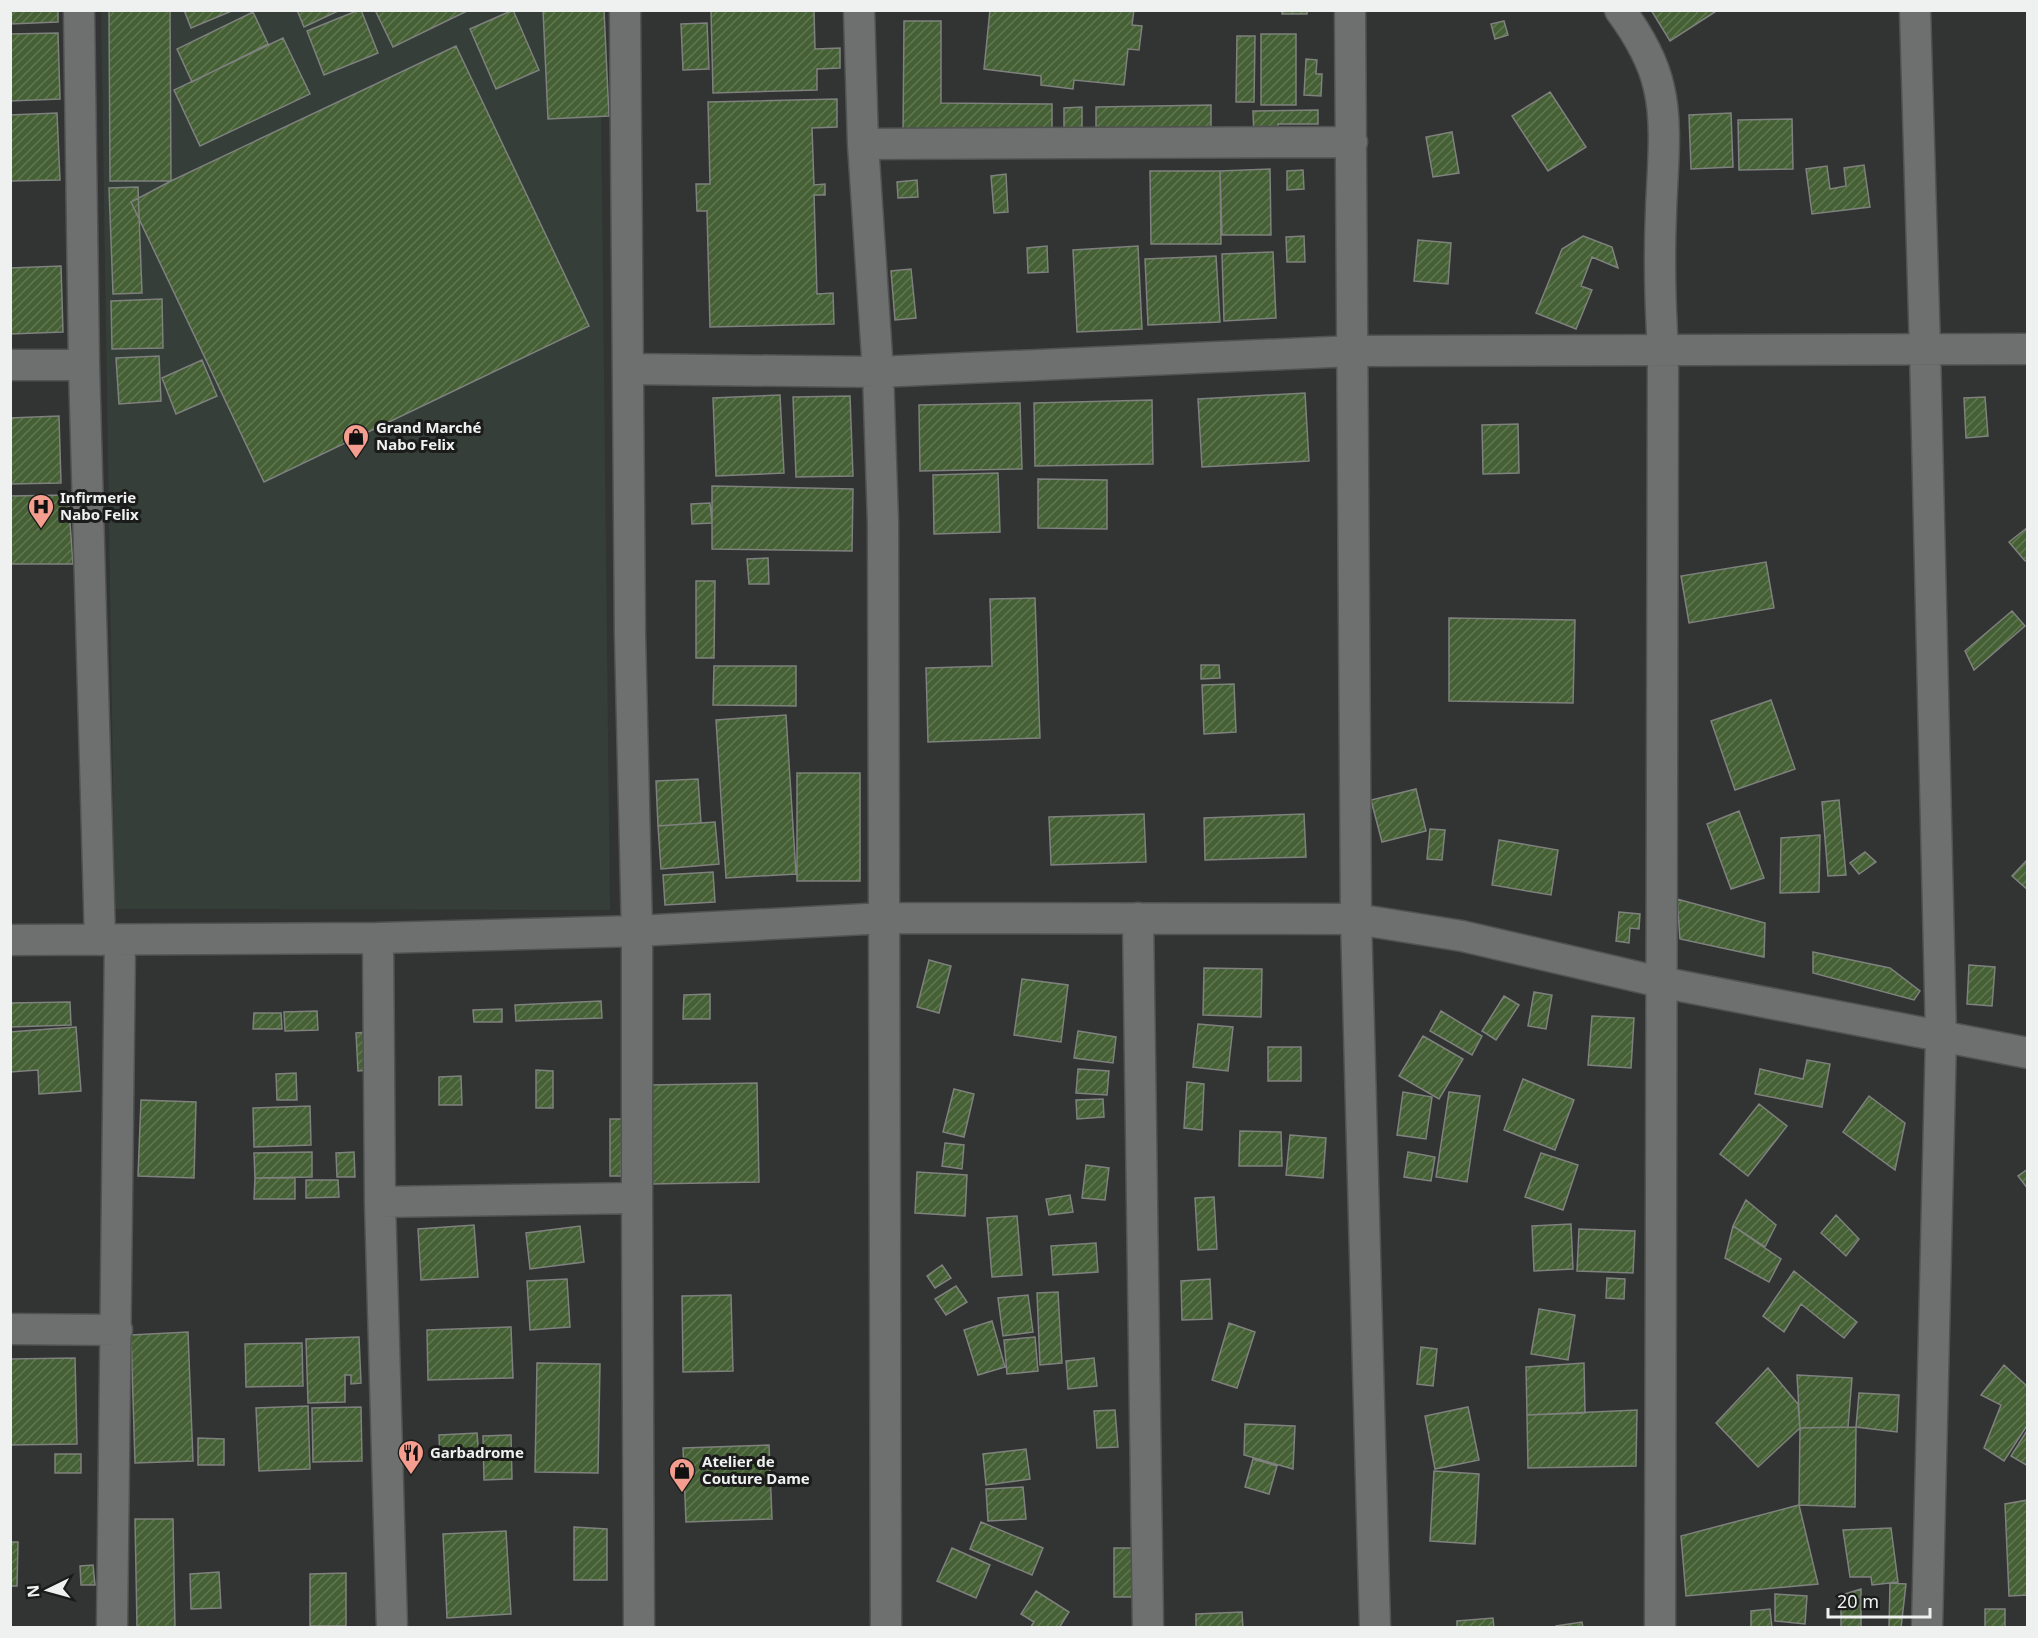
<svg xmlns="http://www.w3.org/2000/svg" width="2038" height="1638" viewBox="0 0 2038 1638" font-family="'Noto Sans',sans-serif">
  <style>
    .built { fill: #353e39 }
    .building { fill: url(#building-hatch); stroke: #7f817e; stroke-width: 1.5 }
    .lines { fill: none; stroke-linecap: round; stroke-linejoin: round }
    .street-casing { stroke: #515352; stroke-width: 33 }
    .street { stroke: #6e706f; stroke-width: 30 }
    .labels { text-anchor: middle; stroke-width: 6; stroke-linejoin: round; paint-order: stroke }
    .poi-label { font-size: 15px; font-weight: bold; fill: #eff1f0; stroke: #1a1b1a; text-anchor: start }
  </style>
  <defs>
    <pattern id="building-hatch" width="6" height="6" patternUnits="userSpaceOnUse" patternTransform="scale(1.5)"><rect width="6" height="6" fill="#456034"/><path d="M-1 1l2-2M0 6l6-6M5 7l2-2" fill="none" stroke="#607752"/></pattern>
  </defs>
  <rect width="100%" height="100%" fill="#313432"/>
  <path class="built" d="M101 11H600L610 910 115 909Z"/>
  <path class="building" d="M10 10H58V22L10 24Z
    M109 10H170L171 181H110Z
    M184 10H234L191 28Z
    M297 10H340L304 27Z
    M359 10H361L378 53 324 75 307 31Z
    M375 10H469L393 47Z
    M513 10 539 70 496 89 470 29Z
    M543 10H604L609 116 548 119Z
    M711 10H814L815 49 840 48V68L817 69V90L713 93Z
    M990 10H1134L1132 25 1142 26 1139 50 1128 49 1124 85 1074 80 1073 89 1041 85V76L984 69Z
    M1282 10H1307V14H1282Z
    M1651 10H1718L1670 41Z
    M253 12 268 44 192 82 177 49Z
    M904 21H941V103L1052 104V137L903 136Z
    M1504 21 1508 35 1495 39 1491 24Z
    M707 23 709 69 683 70 681 24Z
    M58 33 60 99 10 101V34Z
    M1261 34H1296V105H1261Z
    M1237 36H1255L1254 102H1236Z
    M283 38 310 94 200 146 174 90Z
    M456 46 589 326 264 482 131 202 171 181Z
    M1306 59 1317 60 1316 74H1322L1321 96 1304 95Z
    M1550 92 1586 147 1548 171 1512 116Z
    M837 99V127L812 128 814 185 825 184V195H814L817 294 833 293 834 324 710 327 707 211H697L696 184H710L708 102Z
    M1211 105V134L1096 136V107Z
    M1082 107V135L1064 136V108Z
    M1318 110V124H1278V137H1254L1253 111Z
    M57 113 60 180 10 181V115Z
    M1731 113 1733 167 1691 169 1689 115Z
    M1792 119 1793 169 1739 170 1738 120Z
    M1452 132 1459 173 1433 177 1426 137Z
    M1864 165 1870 207 1812 214 1806 169 1827 166 1830 189 1846 186 1844 168Z
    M1270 169 1271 235H1222L1220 171Z
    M1303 170 1304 189 1287 190V171Z
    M1150 171H1220L1221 244H1151Z
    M1006 174 1008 212 994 213 991 176Z
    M917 180 918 197 898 198 897 182Z
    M138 187 142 293 113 294 109 188Z
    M1304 236 1305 262H1287L1286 237Z
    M1583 236 1612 247 1618 268 1592 257 1581 286 1592 290 1576 329 1536 313 1562 249Z
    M1418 240 1451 243 1448 284 1414 281Z
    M1047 246 1048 272 1028 273 1027 248Z
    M1138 246 1142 329 1077 332 1073 250Z
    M1273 252 1276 318 1224 321 1222 254Z
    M1216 256 1220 322 1148 325 1145 259Z
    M61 266 63 332 10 334V268Z
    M911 269 916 318 895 320 891 271Z
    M162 299 163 348 112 349 111 301Z
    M159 356 161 401 119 404 116 358Z
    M202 360 217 396 176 414 162 378Z
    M1305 393 1309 461 1202 467 1198 399Z
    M780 395 784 473 716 476 713 398Z
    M850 396 853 476 796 477 793 397Z
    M1985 397 1988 436 1966 438 1964 398Z
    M1152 400 1153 464 1035 466 1034 403Z
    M1020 403 1022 469 920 471 919 405Z
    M59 416 61 483 10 484V418Z
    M1518 424 1519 473 1483 474 1482 425Z
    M998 473 1000 532 934 534 933 475Z
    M1038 479 1107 480V529L1038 528Z
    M712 486 853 489 852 551 712 549Z
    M68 495 73 564H10V496Z
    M710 503 712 523 692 524 691 504Z
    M2028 527V560L2025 561 2009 542Z
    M768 558 769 584H749L747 559Z
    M1766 562 1774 608 1689 623 1681 576Z
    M696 581H715L714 658H696Z
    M1035 598 1040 738 928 742 926 668 992 666 990 599Z
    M2012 611 2025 626 1974 670 1965 651Z
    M1449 618 1575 620 1573 703 1449 701Z
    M1201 665H1219L1220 678 1201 679Z
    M714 666H796V706L713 705Z
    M1234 684 1236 732 1204 734 1202 685Z
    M1771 700 1795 769 1735 790 1711 721Z
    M786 715 796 874 726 878 716 720Z
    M797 773H860V881H797Z
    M698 779 701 823 658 826 656 781Z
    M1416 789 1426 831 1382 842 1371 800Z
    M1839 800 1846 875 1828 876 1822 802Z
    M1739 811 1764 878 1731 889 1707 824Z
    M1144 814 1146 862 1051 865 1049 817Z
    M1304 814 1306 857 1205 860 1204 818Z
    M715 822 719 864 661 869 658 826Z
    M1430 829 1445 830 1442 860 1427 859Z
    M1820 835 1819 892 1780 893 1781 838Z
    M1499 840 1558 850 1551 895 1492 885Z
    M1865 852 1876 862 1859 874 1850 863Z
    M2028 859V890L2012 876Z
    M713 872 715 902 665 905 663 875Z
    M1677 899 1765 923 1764 957 1680 939Z
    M1619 912 1640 914 1639 929 1630 928 1629 943 1616 941Z
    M1813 952 1890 968 1920 991 1914 1000 1813 973Z
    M929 960 951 966 939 1013 917 1007Z
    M1969 965 1995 967 1992 1006 1967 1004Z
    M1204 968 1262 969 1261 1017 1203 1015Z
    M1022 979 1068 985 1061 1042 1014 1035Z
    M1534 992 1552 995 1546 1029 1528 1026Z
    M710 994V1019H683L684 995Z
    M1504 996 1519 1005 1496 1040 1482 1031Z
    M601 1001 602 1018 516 1021 515 1005Z
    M70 1002 71 1025 10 1027V1003Z
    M502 1009V1022H474L473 1010Z
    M317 1011 318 1030 285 1031 284 1012Z
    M1441 1011 1482 1036 1472 1055 1430 1031Z
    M254 1013H281L282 1029H253Z
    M1592 1016 1634 1018 1631 1068 1588 1065Z
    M1198 1024 1233 1027 1228 1071 1193 1067Z
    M76 1027 81 1091 39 1094 38 1070 10 1072V1032Z
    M1078 1031 1116 1037 1113 1063 1074 1058Z
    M368 1032 371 1070 358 1071 356 1033Z
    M1423 1036 1463 1059 1439 1099 1399 1076Z
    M1268 1047H1301V1081H1268Z
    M1807 1060 1830 1064 1822 1107 1755 1094 1760 1069 1803 1079Z
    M1078 1069 1109 1071 1107 1095 1076 1093Z
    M536 1070 553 1071V1108H536Z
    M296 1073 297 1100H277L276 1074Z
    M461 1076 462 1105H439V1077Z
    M1523 1079 1574 1100 1555 1150 1504 1130Z
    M1187 1082 1204 1084 1202 1130 1184 1128Z
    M757 1083 759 1182 651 1184V1085Z
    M954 1089 974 1094 964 1137 943 1132Z
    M1403 1092 1432 1097 1426 1139 1397 1135Z
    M1449 1092 1480 1096 1467 1182 1436 1177Z
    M1869 1096 1905 1123 1895 1170 1843 1132Z
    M1103 1099 1104 1117 1077 1119 1076 1100Z
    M141 1100 196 1102 194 1178 138 1176Z
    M1759 1104 1787 1126 1748 1176 1720 1154Z
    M310 1106 311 1145 254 1147 253 1108Z
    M610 1119H622L621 1176H610Z
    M1240 1131 1281 1132 1282 1166H1239Z
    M1290 1135 1326 1138 1323 1178 1286 1175Z
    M945 1143 964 1145 962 1169 942 1166Z
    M312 1152V1177L255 1178 254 1153Z
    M354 1152 355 1177H337L336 1153Z
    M1408 1152 1435 1157 1431 1181 1404 1177Z
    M1541 1153 1578 1165 1563 1210 1525 1197Z
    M1086 1165 1109 1168 1105 1200 1082 1198Z
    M2028 1169V1189L2018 1176Z
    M917 1172 967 1175 965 1216 915 1213Z
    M255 1178H295V1199H254Z
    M306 1180H338L339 1197 306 1198Z
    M1070 1195 1073 1212 1049 1215 1046 1199Z
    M1214 1197 1217 1249 1198 1250 1195 1198Z
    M1746 1200 1776 1225 1765 1247 1733 1226Z
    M1836 1215 1859 1239 1846 1256 1821 1233Z
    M1017 1216 1022 1275 992 1277 987 1218Z
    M1571 1224 1573 1269 1534 1271 1532 1226Z
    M474 1225 478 1277 421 1280 418 1229Z
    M580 1226 584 1262 530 1269 526 1233Z
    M1733 1226 1781 1259 1769 1282 1725 1258Z
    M1579 1229 1635 1231 1633 1273 1577 1271Z
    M1096 1243 1098 1272 1053 1275 1051 1246Z
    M942 1265 951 1278 935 1288 927 1276Z
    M1794 1271 1857 1322 1844 1338 1801 1304 1784 1332 1763 1316Z
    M1607 1278 1625 1279 1624 1299 1606 1298Z
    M567 1279 570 1327 530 1330 527 1281Z
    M1210 1279 1212 1319 1182 1320 1181 1281Z
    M956 1286 967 1302 946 1315 935 1299Z
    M1058 1292 1062 1363 1040 1365 1037 1293Z
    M731 1295 733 1371 683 1372 682 1296Z
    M1028 1295 1033 1332 1003 1336 998 1298Z
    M1539 1309 1575 1315 1568 1360 1531 1354Z
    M992 1321 1005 1367 978 1375 964 1330Z
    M1229 1323 1255 1332 1237 1388 1212 1380Z
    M511 1327 513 1378 428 1380 427 1330Z
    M188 1332 193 1461 135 1463 131 1335Z
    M359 1337 361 1383 351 1384V1375H345V1402L308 1403 306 1339Z
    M1035 1337 1038 1371 1007 1374 1004 1340Z
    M302 1343 303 1386 246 1387 245 1344Z
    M1421 1347 1437 1349 1433 1386 1417 1384Z
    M75 1358 77 1444 10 1445V1359Z
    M1094 1358 1097 1386 1068 1389 1066 1361Z
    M537 1363 600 1364 598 1473 535 1472Z
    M1584 1363 1585 1413 1527 1415 1526 1367Z
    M2004 1365 2028 1387V1424L2004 1461 1984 1448 2001 1405 1981 1395Z
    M1768 1368 1798 1404 1800 1428 1758 1467 1716 1423Z
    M1797 1375 1852 1378 1848 1427 1800 1428Z
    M1859 1393 1899 1395 1897 1432 1856 1427Z
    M308 1406 310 1469 259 1471 256 1408Z
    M361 1407 362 1461 313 1462 312 1408Z
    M1468 1407 1479 1460 1435 1469 1425 1416Z
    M1115 1410 1118 1447 1097 1448 1094 1411Z
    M1637 1410 1636 1466 1528 1468 1527 1415Z
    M1245 1424 1295 1426 1293 1469 1244 1455Z
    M1856 1427 1855 1507 1799 1505 1800 1428Z
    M2028 1429V1466L2011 1456Z
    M477 1433 479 1457 440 1460 439 1435Z
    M511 1435 512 1479 484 1480 483 1436Z
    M198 1438 224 1439V1465H198Z
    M769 1445 772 1519 686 1522 683 1448Z
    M1026 1449 1030 1479 986 1485 983 1454Z
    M55 1454H81V1473H55Z
    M1253 1459 1277 1466 1269 1494 1245 1487Z
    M1434 1471 1479 1474 1475 1544 1430 1541Z
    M1023 1487 1026 1519 988 1521 986 1489Z
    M2028 1500V1595L2009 1596 2005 1504Z
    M1799 1505 1818 1584 1686 1596 1681 1536Z
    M135 1519H173L175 1627H137Z
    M981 1522 1043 1548 1032 1575 970 1549Z
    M574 1527 607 1529V1580H574Z
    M1891 1528 1898 1582 1872 1585 1871 1577H1850L1843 1530Z
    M506 1531 511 1614 447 1618 443 1534Z
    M10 1542H18L17 1586H10Z
    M952 1548 990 1565 976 1598 937 1581Z
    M1114 1548H1135V1597H1114Z
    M93 1565 95 1585H81L80 1566Z
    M219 1572 221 1608 191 1609 190 1574Z
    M346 1573V1626H310V1574Z
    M1890 1583 1906 1584 1901 1628H1889Z
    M1861 1589V1628H1841V1595Z
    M1036 1591 1069 1612 1059 1628H1030L1034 1622 1021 1614Z
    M1775 1594 1807 1596 1805 1624 1775 1621Z
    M1770 1609 1772 1628H1751V1611Z
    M1985 1609H2005V1628H1985Z
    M1242 1612 1243 1628H1196V1614Z
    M1493 1618 1494 1628H1457V1621Z
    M1582 1622 1583 1628H1556V1626Z"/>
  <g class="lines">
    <defs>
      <path id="street" d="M79 10 84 365 100 940
        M625 10 630 635 637 931V1198L639 1628
        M859 10 863 144 878 372 883 523 886 1628
        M1350 10 1356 919 1375 1628
        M1620 10C1637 33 1653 60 1659 88 1668 125 1662 174 1661 212 1659 258 1660 303 1663 350L1660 1628
        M1915 10 1925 349 1941 1037 1927 1628
        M863 144 1352 142
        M10 365H84
        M629 369 878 372 1353 351 2028 349
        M1138 918 1148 1628
        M378 938 380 1202 392 1628
        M10 940 378 938 637 931 886 918 1356 919 1462 936 1660 982 2028 1053
        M380 1202 637 1198
        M10 1329 117 1330
        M112 1628 120 940"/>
    </defs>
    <use href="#street" class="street-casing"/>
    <use href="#street" class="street"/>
  </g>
  <defs>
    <symbol id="shop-pin" viewBox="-11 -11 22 30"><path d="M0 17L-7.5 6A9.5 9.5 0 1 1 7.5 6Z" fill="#f59d8e" stroke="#1a1b1a"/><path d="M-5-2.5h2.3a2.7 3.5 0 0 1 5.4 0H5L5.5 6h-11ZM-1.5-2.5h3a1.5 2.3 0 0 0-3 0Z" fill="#111"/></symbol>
    <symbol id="hospital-pin" viewBox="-11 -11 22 30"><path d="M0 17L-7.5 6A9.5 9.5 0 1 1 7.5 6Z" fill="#f59d8e" stroke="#1a1b1a"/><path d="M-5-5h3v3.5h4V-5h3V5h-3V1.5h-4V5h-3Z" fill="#111"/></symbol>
    <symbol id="restaurant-pin" viewBox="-11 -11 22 30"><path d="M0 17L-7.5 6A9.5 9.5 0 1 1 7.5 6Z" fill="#f59d8e" stroke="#1a1b1a"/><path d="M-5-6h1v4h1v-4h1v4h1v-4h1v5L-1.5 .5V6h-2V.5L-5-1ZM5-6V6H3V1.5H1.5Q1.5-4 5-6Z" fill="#111"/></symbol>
  </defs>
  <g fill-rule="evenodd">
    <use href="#shop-pin" x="341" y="422" width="30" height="40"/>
    <use href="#hospital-pin" x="26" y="492" width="30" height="40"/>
    <use href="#restaurant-pin" x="396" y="1438" width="30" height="40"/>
    <use href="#shop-pin" x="667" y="1456" width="30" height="40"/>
  </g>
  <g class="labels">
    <g class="poi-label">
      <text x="376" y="433">Grand Marché<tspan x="376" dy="17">Nabo Felix</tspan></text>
      <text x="60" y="503">Infirmerie<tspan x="60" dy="17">Nabo Felix</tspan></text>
      <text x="430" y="1458">Garbadrome</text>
      <text x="702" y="1467">Atelier de<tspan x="702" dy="17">Couture Dame</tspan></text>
    </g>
  </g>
  <rect width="2038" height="1638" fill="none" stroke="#eff1f0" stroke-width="24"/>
  <g transform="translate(48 1590) rotate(265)" stroke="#1a1b1a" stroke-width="4.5" paint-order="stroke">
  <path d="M0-4.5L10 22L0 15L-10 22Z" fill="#eff1f0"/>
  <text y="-9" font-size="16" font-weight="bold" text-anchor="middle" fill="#eff1f0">N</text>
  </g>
  <path d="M1828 1608v9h102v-9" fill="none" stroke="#eff1f0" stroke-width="3"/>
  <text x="1837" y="1608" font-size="18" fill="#eff1f0" stroke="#1a1b1a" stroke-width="4.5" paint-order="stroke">20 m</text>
</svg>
